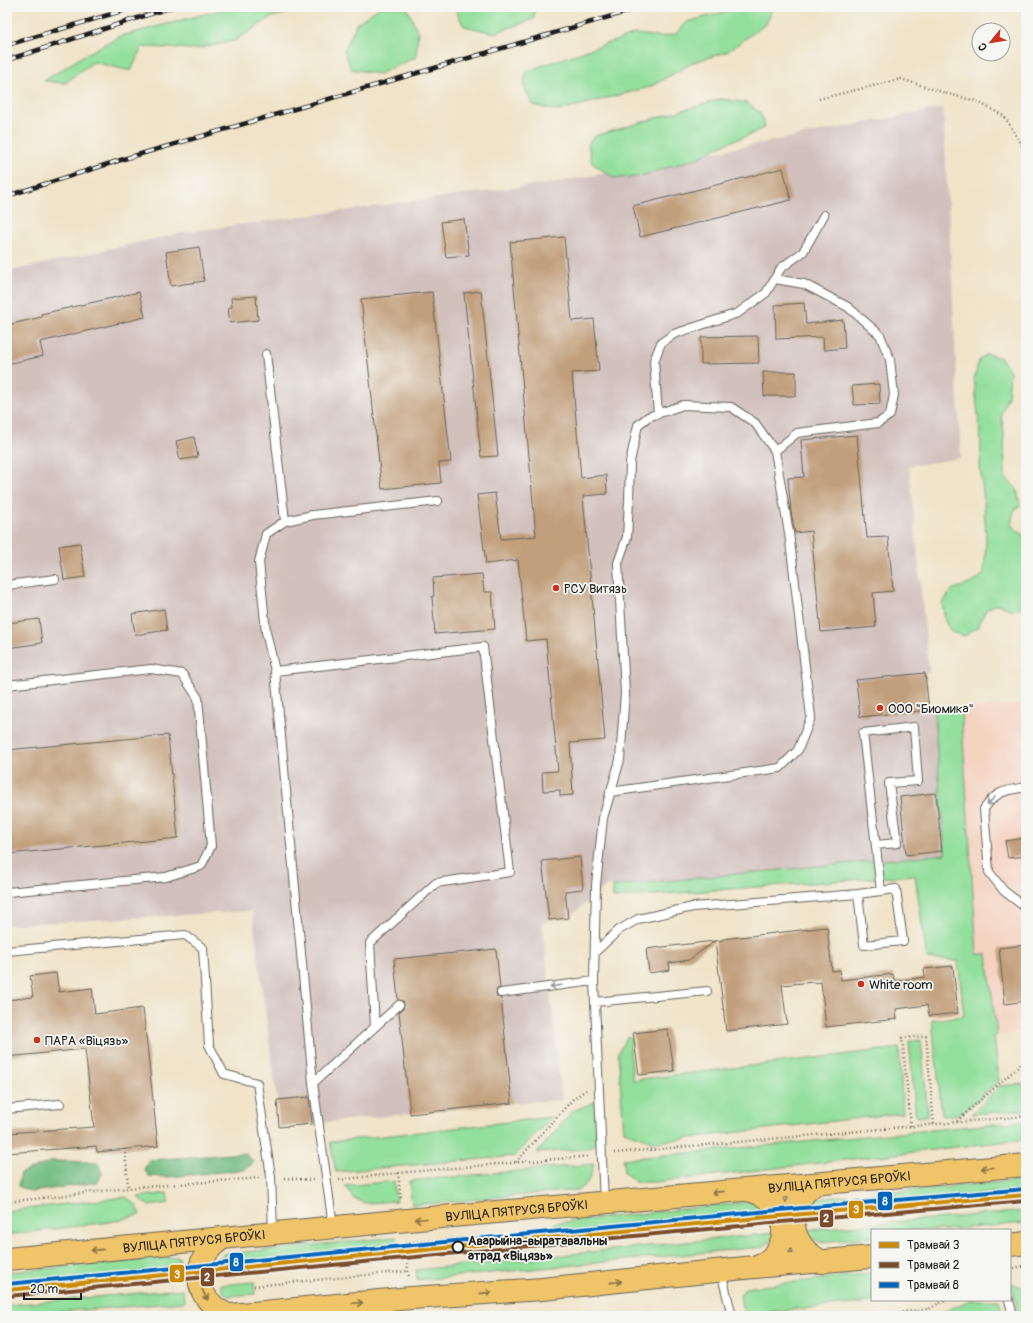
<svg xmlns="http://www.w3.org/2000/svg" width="1033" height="1323" viewBox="0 0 1033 1323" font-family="Pangolin,sans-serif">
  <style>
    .built { fill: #f5d3c1 }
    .industrial { fill: #d1c0bc }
    .green { fill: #93df9c; stroke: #587e5c }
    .forest { fill: #76be84; stroke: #496d50 }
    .building { fill: #c19f7b }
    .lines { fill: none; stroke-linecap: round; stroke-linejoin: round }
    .service-casing { stroke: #666258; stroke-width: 10 }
    .primary-casing { stroke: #666258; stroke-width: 24 }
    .path { stroke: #666258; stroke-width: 2.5; stroke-dasharray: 1 3; stroke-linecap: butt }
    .service { stroke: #fff; stroke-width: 8 }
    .primary { stroke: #f0c469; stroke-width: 22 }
    .rail-casing { stroke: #1c1c1c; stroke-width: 4.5 }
    .rail { stroke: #f6f6f2; stroke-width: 3; stroke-dasharray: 9; stroke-linecap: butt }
    .tram-1-casing { stroke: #f6f6f2; stroke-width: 7 }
    .tram-2-casing { stroke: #f6f6f2; stroke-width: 7 }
    .tram-3-casing { stroke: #f6f6f2; stroke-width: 7 }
    .tram-1 { stroke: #cb8a06; stroke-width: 4 }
    .tram-2 { stroke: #7a4b2a; stroke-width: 4 }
    .tram-3 { stroke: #0065bd; stroke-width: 4 }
    .oneway { stroke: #999 }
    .oneway2 { stroke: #867042 }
    .poi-dot { fill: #c8321e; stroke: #f6f6f2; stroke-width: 1.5 }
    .stop-dot { fill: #f6f6f2; stroke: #1c1c1c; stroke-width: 2 }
    .labels { text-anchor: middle; stroke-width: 3.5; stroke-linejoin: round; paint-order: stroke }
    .poi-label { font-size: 13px; fill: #1c1c1c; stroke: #f6f6f2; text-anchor: start }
    .street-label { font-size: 13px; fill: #1c1c1c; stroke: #f6f6f2 }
    .stop-label { font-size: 13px; font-weight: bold; fill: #1c1c1c; stroke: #f6f6f2; text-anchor: start }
    .line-badge { stroke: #f6f6f2; stroke-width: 1.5 }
    .badge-label { font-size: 11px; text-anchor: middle; font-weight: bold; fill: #fff }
  </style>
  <rect width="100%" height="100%" fill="#f6f6f2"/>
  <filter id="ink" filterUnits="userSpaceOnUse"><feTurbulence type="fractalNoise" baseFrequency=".025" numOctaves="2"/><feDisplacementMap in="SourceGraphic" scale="8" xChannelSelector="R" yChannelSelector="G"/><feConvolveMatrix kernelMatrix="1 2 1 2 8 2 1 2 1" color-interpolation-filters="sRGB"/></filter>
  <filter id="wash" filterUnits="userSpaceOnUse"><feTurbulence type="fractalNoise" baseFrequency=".012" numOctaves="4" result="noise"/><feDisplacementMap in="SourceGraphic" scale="16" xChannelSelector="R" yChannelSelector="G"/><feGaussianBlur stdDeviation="0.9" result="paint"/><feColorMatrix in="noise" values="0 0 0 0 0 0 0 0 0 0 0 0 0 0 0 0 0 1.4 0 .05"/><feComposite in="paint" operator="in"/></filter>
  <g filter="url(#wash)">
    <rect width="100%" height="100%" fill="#f0e3c7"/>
    <path class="built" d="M1026 704V1032L997 1035 987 954 977 955 961 709Z"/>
    <path class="industrial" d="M943 108 961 458 909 466 929 672 925 673 929 710H934L945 854 607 886 568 918 549 920 542 923 562 1100 512 1103 279 1127 277 1100 252 911 7 925V272L185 232 564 181Z"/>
    <path class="green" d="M232 7H311L272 17 234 41 195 49 142 47 131 71 93 62 65 83 44 81 83 56 121 36Z
      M380 7H407L418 33 416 57 379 74 351 69 344 50 357 23Z
      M454 7H535L534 19 494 33 464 26Z
      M742 7H773L766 24 727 52 694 62 650 87 557 111 533 105 524 87 526 71 635 34 661 37 676 34 687 22Z
      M721 99 748 103 761 114 765 127 747 136 724 144 700 157 638 177 614 178 592 163 588 144 595 136Z
      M987 354 1001 358 1010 371 1008 396 1001 414 1004 434 1005 477 1017 489 1020 506 1014 510 1011 525 1026 538V606L1013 610 996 604 986 610 977 628 964 636 951 632 945 621 942 603 953 589 972 583 984 574 986 540 984 501 980 467 981 442 974 379 979 360Z
      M961 709 977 954H987L997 1035 994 1036 999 1081 960 1114 942 1116 932 1020 964 1016 958 961 927 959 915 875 613 898V886L945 854 934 710Z
      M627 1037 631 1039 630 1052 633 1080 899 1048 903 1113 655 1142 624 1131 618 1053Z
      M921 1040 928 1116 916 1117 909 1041Z
      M1026 1084V1110L972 1114 999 1086Z
      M597 1101V1143L592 1147 584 1149 537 1153 573 1111Z
      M552 1117 515 1156 336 1172 330 1142Z
      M1026 1121V1139L656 1182H635L624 1172 623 1159Z
      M594 1164C590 1178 590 1182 578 1190L412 1205 409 1181Z
      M1026 1180V1190L800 1212 810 1199Z
      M394 1181 396 1201 365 1203 354 1199 345 1186Z
      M167 1193 169 1203 149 1206 138 1197Z
      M126 1197 137 1206 140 1215 109 1222 7 1235V1211Z
      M756 1201 774 1213 556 1236 555 1223Z
      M1026 1211V1223L945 1230H872V1237L820 1242 810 1237 802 1230Z
      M774 1233 772 1240 763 1247 417 1280 416 1270Z
      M396 1237 397 1248 217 1266 218 1259 224 1254Z
      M179 1257 180 1270 7 1287V1272Z
      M872 1273V1300H892L746 1314 742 1307 740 1296 745 1288Z
      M254 1282 255 1294 228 1296 223 1292 220 1285Z
      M1011 1283 1025 1288 1026 1293V1316H1019Z
      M183 1289 184 1302 7 1316V1305Z
      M970 1300H999L1003 1316H934Z"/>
    <path class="forest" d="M245 1153 254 1162 244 1170 167 1177 149 1176 144 1169 150 1160Z
      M53 1161 97 1162 102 1173 98 1182 31 1192 18 1186 21 1173Z"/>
    <g id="blocks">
      <path class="building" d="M783 168 791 200 640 237 633 206Z
        M464 219 469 255 446 257 441 222Z
        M564 237 572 321 594 319 599 371 572 373 581 478 606 475 607 494 583 496 605 740 570 743 573 795 560 796V790L543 791 542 772 558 771 546 639 526 641 518 560 486 564 477 495 495 493 501 539 536 536 510 242Z
        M199 247 204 281 171 286 166 252Z
        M481 291 498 456 481 457 464 293Z
        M139 292 145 317 40 342 43 356 7 364V325L42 317 41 314Z
        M432 292 451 462 439 463 441 483 382 489 361 299Z
        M256 296 258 320 230 323 228 308 232 307 231 298Z
        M804 303 806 324 843 320 845 348 824 350 823 337 776 339 775 305Z
        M758 336 759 363 701 364V337Z
        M763 372H796V396H764Z
        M879 384 880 404 854 405 852 386Z
        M857 435 867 538 888 537 893 591 873 593 876 627 821 632 811 531 795 533 791 512 788 478 804 477 801 440Z
        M194 437 198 457 180 460 176 441Z
        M80 543 85 577 64 580 59 546Z
        M482 574 484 592H492L495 629 435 634 432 596H434L433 578Z
        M164 609 167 630 135 635 132 614Z
        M39 619 42 643 7 648V623Z
        M925 673 929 710 860 717 856 680Z
        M168 735 178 838 7 854V750Z
        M936 793 942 851 906 855 900 797Z
        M1026 838V856L1008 858 1005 841Z
        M580 857 583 889 565 891 568 918 549 920 542 861Z
        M827 927 832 971 840 970 841 980 893 974 894 981 925 977 924 969 953 966 958 1013 929 1016 927 1005 896 1009 897 1019 826 1027 821 982 814 983V982L782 985 787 1024 726 1031 715 941 689 960 669 963 670 970 649 973 646 949 723 940V939Z
        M1026 945V1001L1005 1004 999 948Z
        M496 949 500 988 497 989 496 993 497 997 501 998 512 1103 410 1114 399 1012 403 1009 404 1004 403 1001 398 1000 394 959Z
        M56 973 59 992 92 988 95 1014 143 1008 158 1146 97 1152 96 1146 7 1153V1133L94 1127 85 1049 7 1057V1000L33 997 30 976Z
        M668 1029 674 1071 639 1075 633 1033Z
        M309 1097 312 1124 279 1127 277 1100Z"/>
    </g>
  </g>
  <g filter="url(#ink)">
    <use href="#blocks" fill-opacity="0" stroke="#666258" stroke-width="1"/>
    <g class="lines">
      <defs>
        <path id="service" d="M266 354 285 521
          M658 414 654 361 661 343 674 334 738 313 766 293 781 268 803 252 824 215
          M775 451 797 433 878 423 890 415 894 395 890 360 880 335 848 307 804 284 775 279
          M7 585 55 579
          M275 671 266 632 259 562 266 534 285 521 313 515 438 501
          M7 685 151 669 182 674 198 698 211 846 201 866 166 877 7 892
          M1026 787C1005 791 997 790 984 809L989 872 1004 891 1026 908
          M876 845 897 843 889 783 918 781 914 727 863 733 881 891
          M7 951 185 935 203 948 209 1045 224 1074 257 1083 271 1177 273 1231
          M595 952 619 930 638 919 693 907 858 894 864 945 903 941 896 889 858 894
          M501 993 594 981
          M595 1002 707 991
          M313 1083 275 671 483 647 510 872 436 883 370 943 375 1026
          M7 1109 60 1104
          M604 1202 594 981 596 885 603 818 620 760 625 693 618 563 627 537 629 501 630 462 638 425 648 417 683 405 731 407 755 423 775 451 789 533 811 717 798 750 780 768 610 792
          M333 1226 313 1083 399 1005
          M721 1272 732 1316
          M1009 1300 1013 1316"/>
        <g id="primary">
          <path d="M815 1184C783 1207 788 1245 823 1262"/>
          <path d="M746 1190C780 1194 796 1234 771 1258 766 1263 760 1265 754 1267"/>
          <path d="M223 1238C189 1259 192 1299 228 1315"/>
          <path d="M1010 1245 1026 1243"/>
          <path id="s1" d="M7 1259 418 1219 1026 1165"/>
          <path d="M220 1316 411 1298 542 1289 754 1267 872 1257"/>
        </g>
      </defs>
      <use href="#service" class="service-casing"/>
      <use href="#primary" class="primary-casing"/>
      <path class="path" d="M819 99 901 79 945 93 976 101 1004 116 1023 147 1026 157
        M1026 1027V1032
        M957 1121 1026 1060
        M911 1126 902 1038 926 1036 934 1124
        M125 1149 128 1188
        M614 1153 1026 1116
        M516 1162 573 1099 586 1090
        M398 1173 401 1200
        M284 1178 313 1180
        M339 1180 398 1173 589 1156
        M7 1202 128 1188 259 1178
        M405 1243 485 1236
        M405 1243 409 1278
        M1026 1266H1023L1026 1275
        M1010 1269 1023 1266
        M254 1286 408 1271
        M862 1316 929 1309 945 1300"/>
      <use href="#service" class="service"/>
      <use href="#primary" class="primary"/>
      <defs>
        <path id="rail" d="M7 45 135 7
          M7 60 172 7
          M7 196 127 158 643 7"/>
      </defs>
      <use href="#rail" class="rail-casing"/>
      <use href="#rail" class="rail"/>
      <defs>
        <path id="tram-1" d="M7 1290 780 1216 1026 1195"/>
        <path id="tram-2" d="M8 1296 781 1222 1026 1201"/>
        <path id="tram-3" d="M7 1284 779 1210 1025 1189"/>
      </defs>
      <use href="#tram-1" class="tram-1-casing"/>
      <use href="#tram-2" class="tram-2-casing"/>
      <use href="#tram-3" class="tram-3-casing"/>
      <use href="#tram-1" class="tram-1"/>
      <use href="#tram-2" class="tram-2"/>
      <use href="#tram-3" class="tram-3"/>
    </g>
    <defs><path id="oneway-shaft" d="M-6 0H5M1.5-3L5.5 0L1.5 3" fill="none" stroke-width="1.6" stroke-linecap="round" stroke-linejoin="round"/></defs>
    <g class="oneway">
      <use href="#oneway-shaft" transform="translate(991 801) rotate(133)"/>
      <use href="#oneway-shaft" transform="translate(556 986) rotate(173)"/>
    </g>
    <g class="oneway2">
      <use href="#oneway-shaft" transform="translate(987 1168) rotate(175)"/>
      <use href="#oneway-shaft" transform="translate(718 1192) rotate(174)"/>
      <use href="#oneway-shaft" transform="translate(421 1219) rotate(175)"/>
      <use href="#oneway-shaft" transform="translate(97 1250) rotate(174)"/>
      <use href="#oneway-shaft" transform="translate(616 1282) rotate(-6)"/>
      <use href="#oneway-shaft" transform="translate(486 1293) rotate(-4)"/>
      <use href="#oneway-shaft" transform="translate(205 1295) rotate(61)"/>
      <use href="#oneway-shaft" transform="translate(357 1303) rotate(-5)"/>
    </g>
  </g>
  <g class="poi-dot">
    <circle cx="556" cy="588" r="4"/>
    <circle cx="880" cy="708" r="4"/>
    <circle cx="861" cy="984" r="4"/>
    <circle cx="37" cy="1040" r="4"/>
  </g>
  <circle class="stop-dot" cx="458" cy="1247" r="5.5"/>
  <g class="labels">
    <g class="poi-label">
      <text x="564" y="593">РСУ Витязь</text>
      <text x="888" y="713">ООО "Биомика"</text>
      <text x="869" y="989">White room</text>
      <text x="45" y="1045">ПАРА «Віцязь»</text>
    </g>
    <g class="street-label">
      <text dy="5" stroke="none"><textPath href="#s1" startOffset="836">ВУЛІЦА ПЯТРУСЯ БРОЎКІ</textPath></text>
      <text dy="5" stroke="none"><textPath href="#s1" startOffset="512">ВУЛІЦА ПЯТРУСЯ БРОЎКІ</textPath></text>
      <text dy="5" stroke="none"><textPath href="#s1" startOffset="188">ВУЛІЦА ПЯТРУСЯ БРОЎКІ</textPath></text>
    </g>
    <g class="stop-label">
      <text x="468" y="1245">Аварыйна-выратавальны<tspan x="468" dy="15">атрад «Віцязь»</tspan></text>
    </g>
  </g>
  <g class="line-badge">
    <rect x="877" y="1191" width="16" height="20" rx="4" fill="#0065bd"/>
    <rect x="848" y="1200" width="16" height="19" rx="4" fill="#cb8a06"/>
    <rect x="819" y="1209" width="15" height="19" rx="4" fill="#7a4b2a"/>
    <rect x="229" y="1252" width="15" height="20" rx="4" fill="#0065bd"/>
    <rect x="169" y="1264" width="16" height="19" rx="4" fill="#cb8a06"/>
    <rect x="200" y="1267" width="15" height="20" rx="4" fill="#7a4b2a"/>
  </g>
  <g class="badge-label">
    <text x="885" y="1205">8</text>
    <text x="856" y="1213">3</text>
    <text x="826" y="1222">2</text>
    <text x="236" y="1266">8</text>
    <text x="177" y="1278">3</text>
    <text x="207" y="1281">2</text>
  </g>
  <rect width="1033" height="1323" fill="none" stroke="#f6f6f2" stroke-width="24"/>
  <rect x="871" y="1229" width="140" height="72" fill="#f6f6f2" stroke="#9f9f9c"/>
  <rect x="879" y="1242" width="20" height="6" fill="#cb8a06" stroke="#9f9f9c"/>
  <text x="907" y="1249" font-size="12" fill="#1c1c1c">Трамвай 3</text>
  <rect x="879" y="1262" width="20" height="6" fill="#7a4b2a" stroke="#9f9f9c"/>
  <text x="907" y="1269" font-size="12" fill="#1c1c1c">Трамвай 2</text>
  <rect x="879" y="1282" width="20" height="6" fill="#0065bd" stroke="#9f9f9c"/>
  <text x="907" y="1289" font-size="12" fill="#1c1c1c">Трамвай 8</text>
  <g transform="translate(991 42) rotate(240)"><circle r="19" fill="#f6f6f2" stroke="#9f9f9c"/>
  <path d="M0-3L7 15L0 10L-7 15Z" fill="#c8321e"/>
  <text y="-6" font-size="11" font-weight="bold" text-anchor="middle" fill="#1c1c1c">С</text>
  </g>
  <path d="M24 1293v6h57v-6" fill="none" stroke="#1c1c1c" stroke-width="2"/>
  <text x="30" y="1293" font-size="12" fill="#1c1c1c" stroke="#f6f6f2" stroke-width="3" paint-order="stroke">20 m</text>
</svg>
